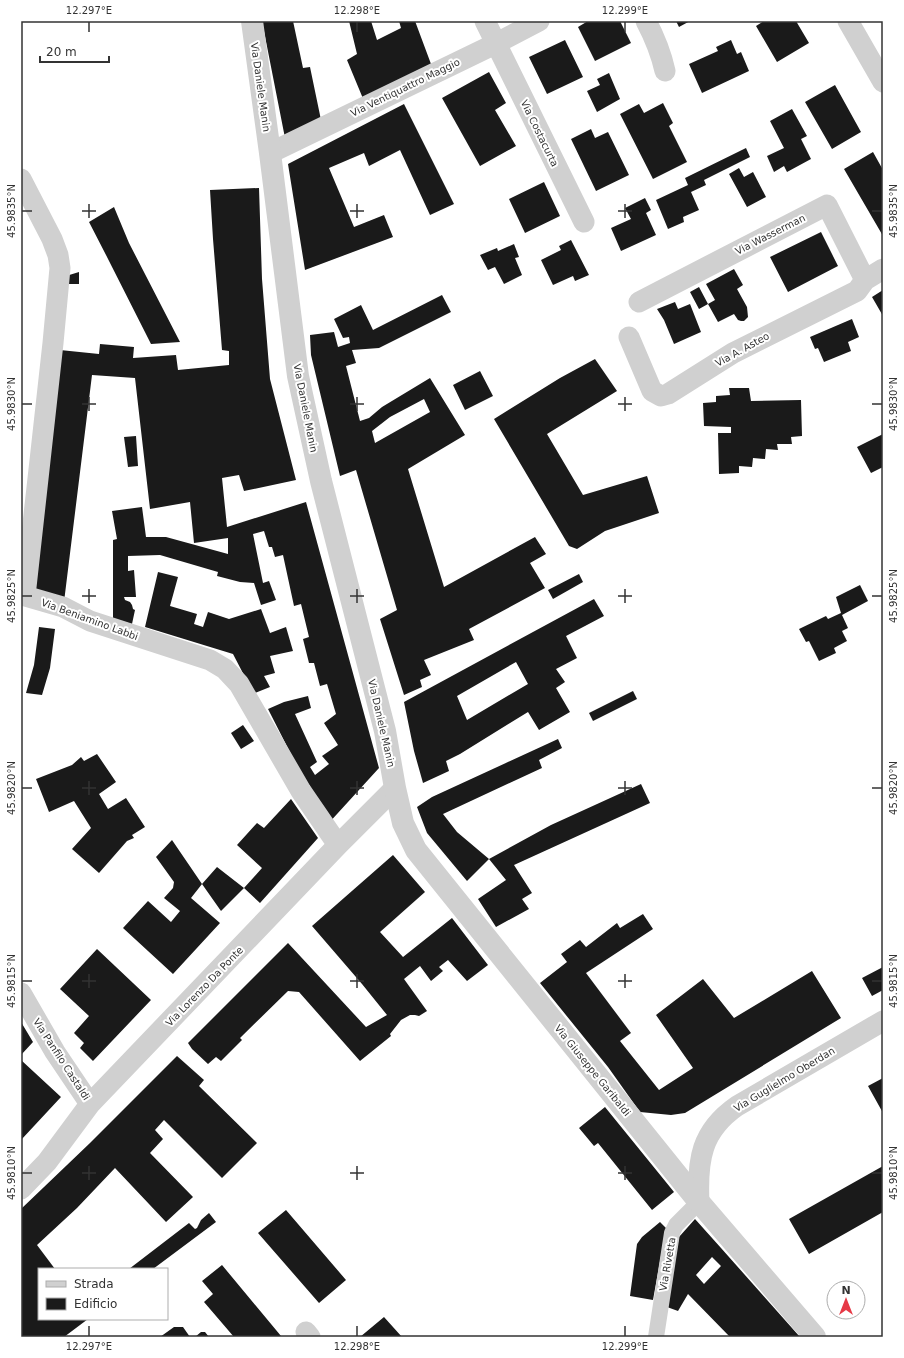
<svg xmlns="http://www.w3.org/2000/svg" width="904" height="1358" viewBox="0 0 904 1358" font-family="'DejaVu Sans',sans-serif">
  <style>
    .building { fill: #1a1a1a; fill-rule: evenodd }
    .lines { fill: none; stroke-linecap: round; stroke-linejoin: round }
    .pedestrian { stroke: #d0d0d0; stroke-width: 16 }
    .minor { stroke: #d0d0d0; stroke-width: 21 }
    .tertiary { stroke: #d0d0d0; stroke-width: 22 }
    .ticks { fill: none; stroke: #333; stroke-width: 1.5 }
    .labels { text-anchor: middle; stroke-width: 4; stroke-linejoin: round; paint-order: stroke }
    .street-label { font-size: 10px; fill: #333; stroke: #fff }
    .neatline { fill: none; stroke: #333; stroke-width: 1.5 }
    .ticks-label { font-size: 10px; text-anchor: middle; fill: #333 }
  </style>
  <rect width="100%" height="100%" fill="#fff"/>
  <path class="building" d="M262 21H293L303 68 310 67 321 120 285 138Z
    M349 21H371L377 40 401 28 399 21H415L431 64 364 101 347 60 357 54Z
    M588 21H620L631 43 595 61 578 27Z
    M676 21H690L679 27Z
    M764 21H796L809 43 777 62 756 26Z
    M565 40 583 77 547 94 529 57Z
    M731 40 737 54 741 52 749 71 702 93 689 64 718 51 716 47Z
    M489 72 506 103 495 110 516 146 480 166 442 98Z
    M609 73 620 99 597 112 587 91 600 85 597 79Z
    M835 85 861 132 832 149 805 102Z
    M663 103 673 123 669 126 687 162 653 179 620 114 639 104 644 113Z
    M404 104 454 204 430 215 400 150 369 166 364 153 329 168 354 227 384 215 393 237 305 270 288 164Z
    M792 109 807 136 801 139 811 159 787 172 784 166 774 172 767 156 784 148 770 121Z
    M591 129 595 138 608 132 629 175 596 191 571 139Z
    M746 148 750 157 704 180 706 185 691 192 699 210 683 217 684 222 668 229 656 200 688 185 685 178Z
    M873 152 883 170V236L844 169Z
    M739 168 744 177 753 172 766 197 747 207 729 174Z
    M544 182 560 216 525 233 509 199Z
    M259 188 262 279 270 379 296 480 244 491 239 475 222 478 227 527 306 502 379 768 327 825 268 709 284 702 308 696 311 708 295 714 317 762 310 767 315 775 329 764 322 756 338 745 324 723 336 714 327 684 320 686 314 663H309L303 639 309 637 301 604 294 606 283 555 275 557 272 547H269L264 531 253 534 263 583 269 581 276 600 261 605 254 583 240 582 217 576 218 572 160 555 128 556V571L134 570 136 597H124L125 600 130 602 132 605 133 609 135 610 132 624 113 619V540L117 539 112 511 142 507 146 537H166L228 554V538L194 543 190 502 150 509 135 378 92 375 64 602 30 594 60 350 99 354 100 344 134 347 133 358 176 355 178 370 229 365V351L222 350 213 239 210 190Z
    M645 198 651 210 646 213 656 235 621 251 611 228 631 219 625 208Z
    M114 207 129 243 180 342 151 344 106 255 89 222Z
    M821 232 838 266 788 292 770 257Z
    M571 240 589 275 575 281 573 276 553 285 541 260 561 250 559 246Z
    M514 244 519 257 515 258 522 275 504 284 495 267 488 270 480 255 497 248 498 251Z
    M734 269 743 285 737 289 747 307 748 317 744 321H741L738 320 734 314 718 322 708 304 715 300 706 284Z
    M79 272V284H66V276Z
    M699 287 708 304 699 309 690 292Z
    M883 290V316L872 297Z
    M442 295 451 312 379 348 352 350 356 363 346 366 360 421 369 418 382 407 430 378 465 435 408 469 444 587 535 537 546 554 530 563 545 588 469 629 474 640 424 660 431 675 420 680 422 687 404 695 380 619 397 610 356 470 340 476 311 355 310 335 334 332 338 347 350 343 349 337 343 338 334 319 361 305 373 330ZM424 399 430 412 375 443 372 431 390 417Z
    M675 302 678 309 690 304 701 332 674 344 664 320 657 309Z
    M852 319 859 337 848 342 851 351 824 362 818 348 815 349 810 337Z
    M595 359 617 391 547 434 583 495 647 476 659 513 605 531 577 549 569 546 494 419 560 378Z
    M480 371 493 396 465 410 453 385Z
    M729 388H749L751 401 801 400 802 436 791 437 792 444H777L778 450 766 449 765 459 753 458 752 467 739 466V473L719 474 718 433H731V427L704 426 703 403 716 402V396L730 395Z
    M883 434V467L871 473 857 447Z
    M136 436 138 466 128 467 124 437Z
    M158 572 178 577 170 606 197 614 194 624 203 627 208 612 229 619 261 609 270 633 286 627 293 651 270 656 275 673 264 676 270 687 255 693 247 681 233 654 145 627Z
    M579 574 583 582 553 599 548 590Z
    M860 585 868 601 842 615 848 628 842 631 847 641 834 648 836 653 819 661 809 641 806 642 799 629 826 616 828 619 841 613 836 597Z
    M594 599 604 616 566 636 577 658 556 669 565 682 556 688 570 712 539 730 528 712 460 754 446 761 449 771 423 783 414 751 404 702ZM516 662 528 684 467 720 457 696Z
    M39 627 55 629 50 668 42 695 26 693 34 665Z
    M633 691 637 699 593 721 589 713Z
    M243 725 254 741 241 749 231 733Z
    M558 739 562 748 539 760 542 768 443 814 457 832 489 859 551 825 641 784 650 803 514 865 532 893 522 899 529 909 496 927 478 899 506 880 489 859 467 881 427 833 417 807 432 797Z
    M97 754 116 782 99 794 108 809 126 798 145 827 132 835 134 838 127 841 99 873 72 849 91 828 74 801 49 812 36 779 72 765 81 757 84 761Z
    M291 799 318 838 260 903 244 888 221 911 202 884 217 867 244 888 262 868 237 845 257 823 264 828Z
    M172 840 202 884 191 898 220 923 173 974 123 928 148 901 171 922 180 911 164 898 173 888 174 882 156 857Z
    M393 855 425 892 380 932 403 957 452 918 488 965 467 981 448 960 439 967 443 971 431 981 420 966 404 979 427 1011 419 1016 415 1015H410L401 1020 390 1034 391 1036 360 1061 299 992 288 991 240 1038 242 1040 221 1061 216 1057 208 1064 192 1049 188 1043 288 943 366 1027 387 1015 362 984 312 926Z
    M643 914 653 929 586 973 631 1033 620 1041 659 1090 693 1068 656 1015 703 979 734 1018 812 971 841 1018 685 1113 671 1115 640 1112 608 1067 540 983 567 962 561 954 580 940 586 947 617 923 620 928Z
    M97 949 151 1000 93 1061 80 1048 84 1043 74 1033 89 1016 60 989Z
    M883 967V990L872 996 862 978Z
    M21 1022 33 1042 21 1055Z
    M177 1056 204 1080 199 1086 257 1143 222 1178 164 1120 155 1130 163 1139 150 1153 193 1197 166 1222 115 1168 77 1208 37 1245 55 1269H39V1319H88L64 1337H21V1209L90 1143Z
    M21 1060 61 1097 21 1140Z
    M883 1078V1113L868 1086Z
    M605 1107 674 1192 652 1210 598 1143 594 1146 579 1128Z
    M883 1166V1212L809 1254 789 1219Z
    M286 1210 346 1280 319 1303 258 1233Z
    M209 1213 216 1222 153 1269H129L189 1223 195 1229 197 1228 201 1220Z
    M695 1219 721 1248 800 1337H730L688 1294 678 1311 667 1307 679 1237ZM712 1257 721 1266 704 1284 696 1275Z
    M660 1222 666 1228 653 1300 630 1296 637 1244 642 1237Z
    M222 1265 281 1336 279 1337H234L204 1302 213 1294 202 1281Z
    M384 1317 402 1337H360Z
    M174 1327H183L190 1337H160Z
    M201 1332H205L209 1337H195Z"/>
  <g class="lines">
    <path class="pedestrian" d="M656 1337 672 1233 676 1225 699 1202"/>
    <path class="minor" d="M485 21 584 222
      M646 21C655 38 661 53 665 71
      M848 21 883 82
      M270 153 495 44 539 21
      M21 179 52 239 58 255 60 268 53 343 25 596 63 607 90 621 210 660 225 669 239 684 301 791 338 845
      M639 302 827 205 865 280
      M629 337 652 391 661 396 668 394 733 353 857 291 865 280 883 269
      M21 993 55 1052 90 1104
      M21 1189 47 1162 90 1104 338 845 395 788
      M699 1202C697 1160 701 1131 737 1106L883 1021
      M306 1332 310 1337"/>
    <path class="tertiary" d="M252 21 270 153 298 376 321 481 385 731 395 788 403 823 416 850 699 1202 815 1337"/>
  </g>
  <path class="ticks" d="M89 22V32M357 22V32M625 22V32M89 204V218M357 204V218M625 204V218M22 211H32M82 211H96M350 211H364M618 211H632M872 211H882M89 397V411M357 397V411M625 397V411M22 404H32M82 404H96M350 404H364M618 404H632M872 404H882M89 589V603M357 589V603M625 589V603M22 596H32M82 596H96M350 596H364M618 596H632M872 596H882M89 781V795M357 781V795M625 781V795M22 788H32M82 788H96M350 788H364M618 788H632M872 788H882M89 974V988M357 974V988M625 974V988M22 981H32M82 981H96M350 981H364M618 981H632M872 981H882M89 1166V1180M357 1166V1180M625 1166V1180M22 1173H32M82 1173H96M350 1173H364M618 1173H632M872 1173H882M89 1326V1336M357 1326V1336M625 1326V1336"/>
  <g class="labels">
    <g class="street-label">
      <text transform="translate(261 87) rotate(82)" y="4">Via Daniele Manin</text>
      <text transform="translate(405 87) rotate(-26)" y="4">Via Ventiquattro Maggio</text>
      <text transform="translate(540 133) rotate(64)" y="4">Via Costacurta</text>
      <text transform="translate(770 234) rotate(-27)" y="4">Via Wasserman</text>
      <text transform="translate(742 349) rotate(-29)" y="4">Via A. Asteo</text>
      <text transform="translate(306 408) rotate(79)" y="4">Via Daniele Manin</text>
      <text transform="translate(90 619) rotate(20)" y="4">Via Beniamino Labbi</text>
      <text transform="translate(382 723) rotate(77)" y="4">Via Daniele Manin</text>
      <text transform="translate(204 986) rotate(-46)" y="4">Via Lorenzo Da Ponte</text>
      <text transform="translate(62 1059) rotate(57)" y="4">Via Panfilo Castaldi</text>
      <text transform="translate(593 1070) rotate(51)" y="4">Via Giuseppe Garibaldi</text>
      <text transform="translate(784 1079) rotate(-31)" y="4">Via Guglielmo Oberdan</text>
      <text transform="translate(667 1264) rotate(-80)" y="4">Via Rivetta</text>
    </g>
  </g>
  <rect width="904" height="1358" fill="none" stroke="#ffffff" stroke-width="44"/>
  <rect x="38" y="1268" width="130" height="52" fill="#ffffff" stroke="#adadad"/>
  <rect x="46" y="1281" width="20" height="6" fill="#d0d0d0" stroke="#adadad"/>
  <text x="74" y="1288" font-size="12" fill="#333333">Strada</text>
  <rect x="46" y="1298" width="20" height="12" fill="#1a1a1a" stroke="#adadad"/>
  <text x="74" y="1308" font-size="12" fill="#333333">Edificio</text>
  <g transform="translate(846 1300)"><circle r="19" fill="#ffffff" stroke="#adadad"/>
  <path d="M0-3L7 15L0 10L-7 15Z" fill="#e63946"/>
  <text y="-6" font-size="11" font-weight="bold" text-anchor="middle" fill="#333333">N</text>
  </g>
  <path d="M40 56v6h69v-6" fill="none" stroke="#333333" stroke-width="2"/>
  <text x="46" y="56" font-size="12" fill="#333333" stroke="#ffffff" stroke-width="3" paint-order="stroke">20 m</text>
  <rect x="22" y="22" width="860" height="1314" class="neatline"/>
  <g class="ticks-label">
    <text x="89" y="14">12.297°E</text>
    <text x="357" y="14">12.298°E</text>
    <text x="625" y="14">12.299°E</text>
    <text transform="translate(11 211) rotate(-90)" y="4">45.9835°N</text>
    <text transform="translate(893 211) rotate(-90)" y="4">45.9835°N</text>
    <text transform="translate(11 404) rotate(-90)" y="4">45.9830°N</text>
    <text transform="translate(893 404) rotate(-90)" y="4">45.9830°N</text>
    <text transform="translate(11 596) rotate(-90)" y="4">45.9825°N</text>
    <text transform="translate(893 596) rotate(-90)" y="4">45.9825°N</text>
    <text transform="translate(11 788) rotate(-90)" y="4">45.9820°N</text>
    <text transform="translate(893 788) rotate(-90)" y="4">45.9820°N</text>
    <text transform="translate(11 981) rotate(-90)" y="4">45.9815°N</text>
    <text transform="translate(893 981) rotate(-90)" y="4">45.9815°N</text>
    <text transform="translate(11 1173) rotate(-90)" y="4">45.9810°N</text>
    <text transform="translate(893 1173) rotate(-90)" y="4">45.9810°N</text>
    <text x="89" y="1350">12.297°E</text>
    <text x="357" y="1350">12.298°E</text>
    <text x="625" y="1350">12.299°E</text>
  </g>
</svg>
